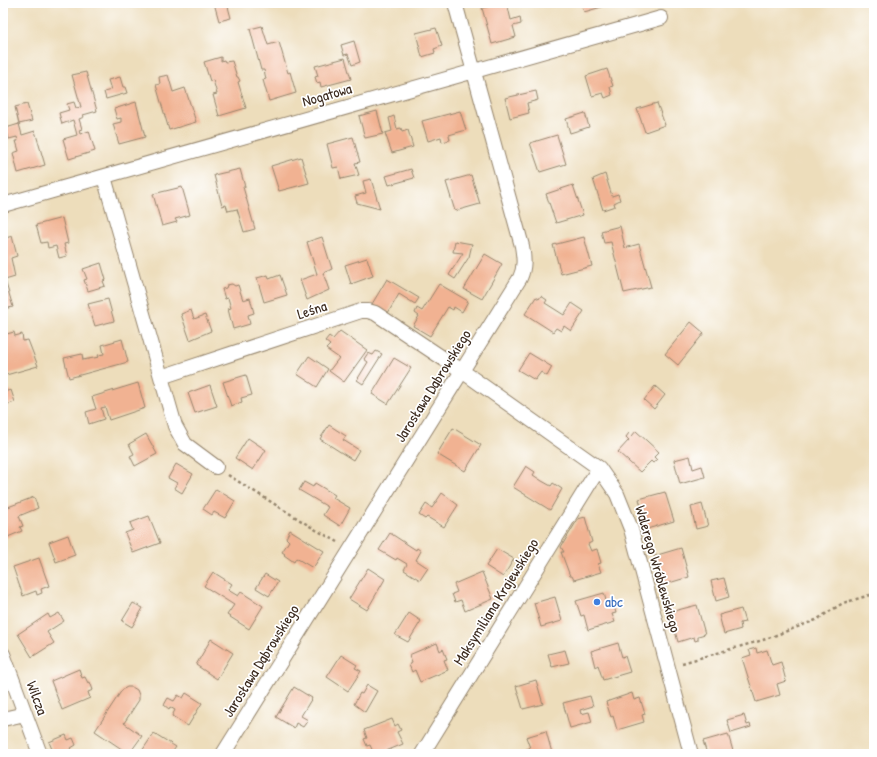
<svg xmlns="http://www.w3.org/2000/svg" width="877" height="757" viewBox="0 0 877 757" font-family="'Patrick Hand',sans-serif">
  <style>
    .building { fill: #f1b292 }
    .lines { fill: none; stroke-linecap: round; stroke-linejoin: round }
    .minor-casing { stroke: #94846c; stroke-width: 16 }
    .path { stroke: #94846c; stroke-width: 2.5; stroke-dasharray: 3 3; stroke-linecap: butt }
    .minor { stroke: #fff; stroke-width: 14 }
    .shop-dot { fill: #3f7fe0; stroke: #fff; stroke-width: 1.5 }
    .labels { text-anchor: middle; stroke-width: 3.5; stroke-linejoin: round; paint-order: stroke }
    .street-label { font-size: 15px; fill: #3b2a1e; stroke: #fff }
    .shop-label { font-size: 15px; fill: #366cbe; stroke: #fff; text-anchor: start }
  </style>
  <rect width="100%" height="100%" fill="#fff"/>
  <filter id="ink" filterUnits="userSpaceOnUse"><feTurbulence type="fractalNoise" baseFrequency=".025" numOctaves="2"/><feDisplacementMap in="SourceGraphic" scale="8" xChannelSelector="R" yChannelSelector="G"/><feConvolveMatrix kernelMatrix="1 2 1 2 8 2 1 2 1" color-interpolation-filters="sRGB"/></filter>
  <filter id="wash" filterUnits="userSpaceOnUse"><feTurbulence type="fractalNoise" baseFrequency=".012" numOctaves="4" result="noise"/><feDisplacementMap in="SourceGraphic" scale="16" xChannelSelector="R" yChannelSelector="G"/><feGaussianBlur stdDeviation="0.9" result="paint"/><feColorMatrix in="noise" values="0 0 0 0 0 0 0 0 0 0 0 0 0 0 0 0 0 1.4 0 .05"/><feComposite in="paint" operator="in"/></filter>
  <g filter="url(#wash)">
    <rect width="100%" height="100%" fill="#edddbb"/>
    <g id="blocks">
      <path class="building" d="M214 3H227L231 18 219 21Z
        M504 3H507L511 20 520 17 521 24 513 26 516 37 492 44 482 8Z
        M581 3H604L605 6 584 12Z
        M262 26 268 45 279 42 288 73 290 72 296 93 269 101 263 80 266 79 264 70H261L250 29Z
        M436 28 442 46 434 49 435 53 422 57 416 33Z
        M354 41 360 62 352 65 348 54 344 55 341 45Z
        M221 57V61L224 60 225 62 232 61 237 77H238L240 81 238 82 246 108 219 116 213 95 217 94 213 80 210 81 204 62Z
        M345 58 351 79 321 87 320 82 317 83 315 77 318 76 315 66Z
        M607 69 613 86 610 87 612 95 605 98 603 93 592 96 586 76Z
        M86 72 97 111 83 115 84 117 79 119 82 129 79 130 80 134 89 131 95 151 69 159 63 139 77 135 73 120 62 124 59 113 69 110 67 104 74 102 76 108 81 107 72 75Z
        M168 75 173 92 185 88 196 122 169 130 156 85 160 84 159 77Z
        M120 77 123 87H125L127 93 106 99 104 92 111 90 108 80Z
        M536 91 538 100 527 103 529 113 510 118 505 98Z
        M136 102 145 137 119 144 113 124 121 122V118L117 119 114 109Z
        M657 103 665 125 645 132 637 109Z
        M27 104 32 121 19 124 15 107Z
        M377 111 383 134 365 138 359 116Z
        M460 111 466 130 449 135 450 140 442 142 441 137 428 141 422 121Z
        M585 113 589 127 570 133 566 119Z
        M394 116 397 129 401 128 402 132 408 130 413 147 392 153 385 133 392 131 389 118Z
        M19 124 22 135 35 131 45 165 18 173 13 153 19 151 16 141H18L17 137 9 139 6 128Z
        M557 135 566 164 540 172 530 143Z
        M353 137 360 162 355 163 359 175 341 179 338 167 333 168 327 144Z
        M301 157 309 183 279 191 271 166Z
        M240 169 245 187H243L255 229 244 232 237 209 228 211 226 205 222 206 214 175Z
        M411 169 414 178 389 185 386 176Z
        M605 174 612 196 618 194 620 200 614 203 615 206 603 210 593 179Z
        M471 175 480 204 455 211 446 182Z
        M371 179 380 209 357 203 355 196 366 193 363 181Z
        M573 185 583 215 556 223 546 194Z
        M182 187 190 215 175 219 177 222 162 226 153 194Z
        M62 218 68 243 64 244 67 256 59 258 56 246 48 248 47 242 41 243 36 225Z
        M620 226 625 248 639 244 651 287 624 293 611 242 604 243 601 231Z
        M12 236 17 256 11 258 15 277 5 280 13 307 3 309V239Z
        M322 237 332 269 323 273 329 290 307 300 300 280 317 274 307 242Z
        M584 237 592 266 561 274 553 245Z
        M455 241 472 244 469 257 455 279 449 275 463 253 453 252Z
        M485 254 502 264 482 299 464 289Z
        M367 258 373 276 351 284 345 265Z
        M101 263 106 280 103 281 105 286 88 291 84 280 87 279 83 269Z
        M268 275 269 279 280 275 287 295 264 302 257 278Z
        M387 279 419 298 415 304 399 294 388 313 372 304Z
        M232 284 235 286 238 285 243 300 250 298 254 313 248 315 250 324 233 329 228 309 231 308 228 298 225 299 222 289 226 288 227 285Z
        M439 284 468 301 462 312 454 307 453 310 448 307 430 336 413 326 419 316 415 313 417 308 422 311Z
        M541 296 547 300 545 303 564 315 572 303 584 311 571 331 564 326 561 331 556 328 553 332 525 314 536 297 539 299Z
        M108 299 114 321 95 326 88 304Z
        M191 310 194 319 205 315 211 331 190 340 181 314Z
        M691 322 704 333 678 365 665 354Z
        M340 331 367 350 344 382 329 371 339 358 326 349 330 345 325 341 329 336 333 339Z
        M14 332 15 336 22 334 23 341 28 340 38 366 6 375 3 364V335Z
        M122 339 128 362 69 378 64 358 82 354 83 360 99 357 98 355 104 354 102 345Z
        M376 351 382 354 363 384 357 380 368 362 364 359 368 353 373 355Z
        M529 353 552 367 547 376 541 372 535 380 518 370Z
        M309 356 328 369 317 387 297 374Z
        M394 358 411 368 388 404 372 394Z
        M246 375 252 395 241 398 242 402 231 406 223 382Z
        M138 383 145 408 109 420 105 407 101 408 104 419 89 424 86 412 96 409 92 397Z
        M210 385 217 406 195 413 188 393Z
        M655 386 665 395 654 409 644 400Z
        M11 390 15 402 3 406V392Z
        M329 425 346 436 343 440 359 450 353 460 320 439Z
        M453 428 481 445 465 471 437 454Z
        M636 431 659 452 654 457 657 460 653 463 651 461 640 472 618 452 629 440 626 437 629 433 632 436Z
        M146 434 157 454 135 466 130 456 134 454 129 444Z
        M248 438 266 450 253 470 235 458Z
        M690 456 693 469 702 466 705 477 680 484 674 460Z
        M176 464 193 474 182 493 174 488 177 483 168 478Z
        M526 466 535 472 533 475 542 481 551 486 553 483 562 489 550 510 513 487Z
        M304 482 313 487 315 483 335 495 333 498 350 508 340 526 323 515 328 507 299 490Z
        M216 489 235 501 225 518 214 512 212 515 203 509Z
        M665 492 674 521 647 529 639 499Z
        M442 493 458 505 444 527 427 517 425 519 419 515 426 504 432 508Z
        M34 497 38 508 19 516 23 526 20 527 22 531 3 539V509Z
        M702 504 708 526 696 529 691 507Z
        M149 516 160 543 133 553 125 533 133 530 130 523Z
        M585 517 592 542 588 544 591 551 597 549 601 563 598 564 601 572 574 580 572 576H570L561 552H564L561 547 578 519Z
        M290 530 324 551 313 568 296 558 294 562 284 555 285 554 282 552 289 541 286 538Z
        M390 533 416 550 417 548 421 551 416 560 428 568 420 580 404 570 407 564 397 558 396 560 379 550Z
        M68 535 75 555 56 562 49 542Z
        M681 548 689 577 662 585 654 556Z
        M497 549 514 559 503 577 486 566Z
        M39 558 49 586 41 589 42 593 37 595 36 591 23 596 13 567Z
        M368 568 385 579 367 610 349 599Z
        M213 572 232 584 228 590 238 596 241 592 263 606 249 629 227 615 234 605 204 586Z
        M482 572 493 599 465 611 461 600 455 602 452 594 457 592 454 584Z
        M265 574 278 582 269 596 256 588Z
        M724 578 729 597 716 601 711 581Z
        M604 593 608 608 614 606 616 613 612 614 615 622 588 630 584 615 581 616 576 601Z
        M555 597 562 621 541 627 534 603Z
        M133 603 143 608 132 627 122 621Z
        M697 605 705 634 698 636V640L695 641 694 637 678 642 670 612Z
        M741 609 745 622 740 623 741 629 724 634 719 615Z
        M59 613 64 621 47 632 54 643 32 657 18 634 48 614 50 618Z
        M409 613 421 621 408 642 395 635Z
        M211 639 233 653 217 679 196 665Z
        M437 643 440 651 443 649 447 659 444 660 448 670 420 682 415 670 412 672 409 665 412 663 409 655Z
        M618 643 622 657 625 656 630 672 603 680 598 665 595 667 591 651Z
        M756 648 757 653 767 650 772 665 781 662 786 681 777 684 780 695 756 702 742 658 751 655 749 650Z
        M565 650 569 663 552 667 548 654Z
        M341 655 357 665 355 668 361 671 348 691 327 677Z
        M79 669 82 678 85 677 88 683 90 682 93 690 88 692 90 698 62 710 51 681Z
        M536 680 543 704 523 709 516 686Z
        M367 685 377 691 365 712 354 704 360 693 362 694Z
        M127 687H132L137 690 139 695V700L124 723 142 736 129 754 95 731 122 690Z
        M294 687 312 698 301 716 308 720 303 727 296 723 294 728 276 717Z
        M186 693 202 703 188 726 172 716 175 710 170 707 169 709 164 705 168 698 174 701 178 695 183 698Z
        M632 693 634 700 640 698 645 714 642 715 644 722 617 730 613 716 611 717 606 702Z
        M590 696 593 706 580 710 581 714 589 712 592 722 570 728 563 703Z
        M744 715 747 725 750 724 751 727 731 733 727 720Z
        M392 719 395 726 398 724 401 730 397 732 403 744 379 754H374L370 745 367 746 364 739 367 738 364 730Z
        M546 731 552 753 528 754 526 749 530 748 526 737Z
        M154 733 176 747 171 754H140Z
        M728 734 733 751 722 754H707L703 741Z
        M66 735 68 740 73 738 76 745 71 748 65 754H54L49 742Z"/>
    </g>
  </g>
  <g filter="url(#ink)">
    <use href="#blocks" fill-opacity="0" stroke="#94846c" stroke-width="1"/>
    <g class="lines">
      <defs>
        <path id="minor" d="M104 177 175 426 185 444 216 467
          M3 205 661 18
          M161 377 361 311H368L375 313 462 371 599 468 617 494 631 529 691 754
          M3 654 40 754
          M3 719 25 714
          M223 754 520 278C525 267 524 258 522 246L455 3
          M422 754 599 468"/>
      </defs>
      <use href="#minor" class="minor-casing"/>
      <path class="path" d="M228 475 316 530 338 542
        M682 663 763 640 816 620 843 603 870 595 874 596"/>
      <use href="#minor" class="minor"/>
    </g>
  </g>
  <circle class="shop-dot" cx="597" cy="602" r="4"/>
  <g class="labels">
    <g class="street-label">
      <text transform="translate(327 95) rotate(-16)" y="5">Nogatowa</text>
      <text transform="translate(312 310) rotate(-18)" y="5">Leśna</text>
      <text transform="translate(433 386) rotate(-58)" y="5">Jarosława Dąbrowskiego</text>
      <text transform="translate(658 569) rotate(74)" y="5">Walerego Wróblewskiego</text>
      <text transform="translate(496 602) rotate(-58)" y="5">Maksymiliana Krajewskiego</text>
      <text transform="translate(261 661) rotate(-58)" y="5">Jarosława Dąbrowskiego</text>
      <text transform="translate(37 698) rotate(70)" y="5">Wilcza</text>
    </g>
    <g class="shop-label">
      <text x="605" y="607">abc</text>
    </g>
  </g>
  <rect width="877" height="757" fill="none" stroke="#fff" stroke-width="16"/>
</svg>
